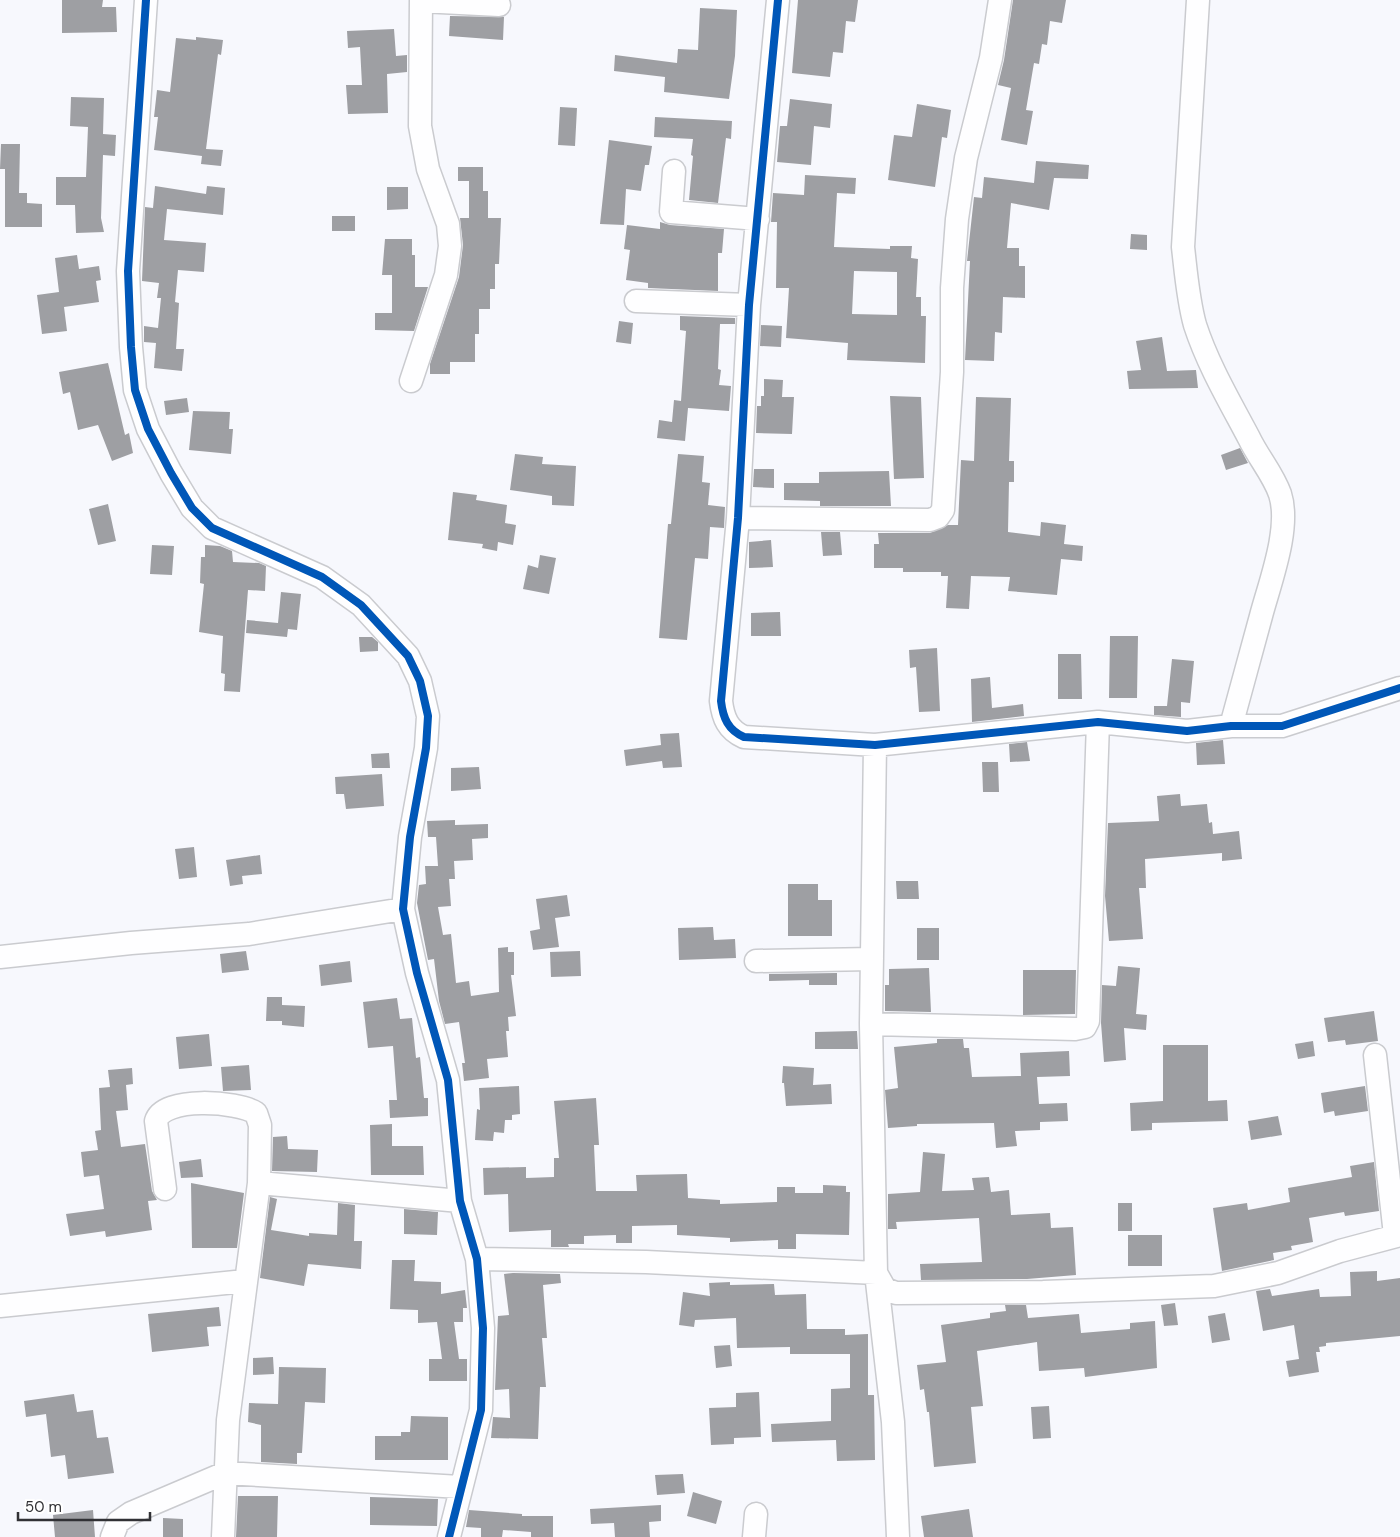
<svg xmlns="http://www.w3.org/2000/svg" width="1400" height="1537" viewBox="0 0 1400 1537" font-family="'DM Sans',sans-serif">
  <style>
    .building { fill: #9e9fa3; fill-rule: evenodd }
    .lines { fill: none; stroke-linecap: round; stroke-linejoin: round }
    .minor-casing { stroke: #cacbcf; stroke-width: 25 }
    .minor { stroke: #fefeff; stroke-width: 22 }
    .cycleway-casing { stroke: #fff; stroke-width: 11 }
    .cycleway { stroke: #0057b8; stroke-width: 8 }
  </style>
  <rect width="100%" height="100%" fill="#f7f8fd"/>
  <path class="building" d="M62 0H103L102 7H116L117 32 62 33Z
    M798 0H858L855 22 846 21 843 53 833 52 830 77 792 73Z
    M1013 0H1066L1062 23 1050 21 1047 45 1042 44 1039 64 1034 63 1026 110 1033 111 1027 145 1001 140 1011 88 998 85 1004 60Z
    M700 8 737 10 735 56 729 99 664 92 665 77 614 71 615 55 677 63 678 49 698 50Z
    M450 16 504 17 503 40 449 36Z
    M394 29 396 56 407 55V72L387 74 388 113 348 114 346 85H362L360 47 348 48 347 31Z
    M196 37 223 40 221 55 218 54 206 149 223 150 221 166 201 164 202 156 154 150 158 117H154L157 90 170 92 176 38 196 40Z
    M71 97 104 98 103 134 116 135 115 156 103 155 101 218 104 232 76 233 75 205H56V177H86L88 127 70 126Z
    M790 99 832 104 830 128 814 126 811 165 777 162 780 126H787Z
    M917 104 951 110 947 138 942 137 935 187 888 180 894 135 912 137Z
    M560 107 577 108 575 146 558 145Z
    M655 117 732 121 731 139 726 138 718 203 689 200 693 156 691 155 693 139 654 137Z
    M609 140 652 146 649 165H645L641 191 626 189 624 225 600 224Z
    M1 144H20L19 193H27V203L42 204V227H5V169H0Z
    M1036 161 1089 165 1088 179 1054 178 1049 210 1011 203 1007 248H1019V266H1025V298L1003 297 1002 333 995 332 994 361 965 360 970 261H967L974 197 982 198 984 177 1034 183Z
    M458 167H483V191H488V218H501L499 264H495V289H490V309H479V334H475V362H450V374H430V364L459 277 463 245 460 218H469V181H458Z
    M805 175 856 178 855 194 837 193 834 247 890 249V246H912L911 258 918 259 916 297H921V316H926L925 363 847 360 848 343 786 338 789 288H776L777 222H771L773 193 804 195ZM854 271 897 272V315L852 314Z
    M155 186 206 194 207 186 225 188 223 215 167 209 164 240 206 243 204 272 178 270 175 302 179 303 176 349H184L182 371 154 368 156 343 144 342V326L158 328 161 298H157L159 283 142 281 145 207 153 208Z
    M387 187H408V209L387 210Z
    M332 216H355V231H332Z
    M660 222 670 225 724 229 722 253H718V291L648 288V283L626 280 630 250 624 249 627 225 660 229Z
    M1131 234 1147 235V250L1130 249Z
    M385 239H412V255H415V287H428L414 331 375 330V313H392V275H382Z
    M77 255 79 269 99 266 101 280 96 281 99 302 64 307 67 331 42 334 37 295 59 292 55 258Z
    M680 316 735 318V324H720L718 369 721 370 719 385 731 386 729 411 688 408 685 441 657 438 659 420 672 422 674 400 681 401 686 331 680 330Z
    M619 321 633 323 631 344 616 342Z
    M761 325 782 326 781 347 760 346Z
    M1162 337 1167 371 1196 370 1198 388 1129 389 1127 371 1141 370 1136 341Z
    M108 363 125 435 129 433 133 453 112 461 98 425 78 430 70 392 63 394 59 372Z
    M764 379 783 380 782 397H794L792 434 756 433 757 406H761V396H764Z
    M890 396 921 397 924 478 894 479Z
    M976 397 1011 398 1009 461H1014V482H1009L1008 532 1040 536 1041 522 1066 525 1064 544 1083 546 1082 561 1061 559 1057 595 1008 591 1010 577 971 576 969 609 946 608 948 576H941V572H903V568H874V544H879L878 533H930L948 525H958L961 460 974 461Z
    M187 398 189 412 166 415 164 401Z
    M193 411 230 412 229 429H233L231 454 189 450Z
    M1240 448 1248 463 1226 470 1221 455Z
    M515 454 543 457 542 464 576 466 574 506 552 505V496L510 490Z
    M678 454 704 456 702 482 710 483 708 505 725 507 724 528 710 527 708 559 695 558 687 640 659 638 668 524H671Z
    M754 469H774V488L753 487Z
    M889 471 891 506H820V501L784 500V483H819V472Z
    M453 492 477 495 476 500 507 505 505 523 516 525 513 545 498 542 497 551 482 548 483 544 448 540Z
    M108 504 116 541 98 545 89 509Z
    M821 532H840L842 555 823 556Z
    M771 540 773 567 749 568V542Z
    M152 545 174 546 172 575 150 574Z
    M205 545 220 546 232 551 233 562 259 563 266 566 265 591 248 590 240 692 224 691 225 674 221 673 223 636 199 632 204 584 200 583 201 557H205Z
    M540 555 556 558 549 594 523 589 528 565 538 568Z
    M281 592 301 594 297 630 288 629 287 637 246 633 247 620 278 623Z
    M780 612 781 636H751V613Z
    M1110 636H1138L1137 698H1109Z
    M359 637H372L378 642V651L360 652Z
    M937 648 940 711 919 712 916 667 910 668 909 650Z
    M1058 654H1081L1082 699H1058Z
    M1172 659 1194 661 1190 703 1181 702V717L1154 715V706H1167Z
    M990 677 992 708 1023 704 1024 716 972 722 971 679Z
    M679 733 682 767 663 768 662 761 626 766 624 750 661 745 660 734Z
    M1223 740 1225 764 1197 765 1196 743Z
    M1027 742 1030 761 1010 762 1009 744Z
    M389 753 390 768H372L371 754Z
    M982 762H998L999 792H983Z
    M479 767 481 789 451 791V768Z
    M382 774 384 806 346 809 344 794H336L335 777Z
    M1180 794 1181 806 1207 804 1209 823 1212 822 1213 834 1239 831 1242 859 1222 861V853L1145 859 1146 888H1139L1143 939 1109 941 1105 896 1108 823 1159 821 1157 796Z
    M455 820V825L488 824V838L472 839 473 860 454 861 455 879H449L451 906 438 907 443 935 451 934 456 983 469 981 471 996 499 992 498 948 508 947V952H514V975H511L516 1016 508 1017 509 1031H506L508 1057 487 1059 489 1078 464 1081 462 1063H465L459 1022 445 1024 439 1001 434 959 428 960 417 903 419 885 426 884 425 866H438L436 837H428L427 821Z
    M194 847 197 877 179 879 175 849Z
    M260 855 262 874 242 876 243 884 230 886 226 860Z
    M896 881H918L919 899H897Z
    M788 884H818V900H832V936H788Z
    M567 895 570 916 555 918 559 947 533 950 530 931 540 929 536 899Z
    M713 927 714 940 735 939 736 958 679 960 678 928Z
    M917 928H939V960H917Z
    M246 951 249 970 222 973 220 954Z
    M580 951 581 976 551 977 550 952Z
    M350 961 352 982 321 986 319 965Z
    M1118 966 1140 968 1136 1014 1147 1015 1146 1030 1124 1028 1126 1060 1104 1062 1101 1023 1102 985 1116 986Z
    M929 968 931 1012 885 1011V985H889V969Z
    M1023 970H1076L1075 1014 1023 1015Z
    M837 973V985H809V980L769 981V974Z
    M267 997H282V1005L305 1006 304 1027 282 1025V1021H266Z
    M397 998 400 1019 412 1018 416 1058 420 1057 424 1098H428V1116L390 1118 389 1100H397L393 1046 368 1048 363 1002Z
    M1374 1011 1378 1041 1346 1045 1345 1040 1328 1042 1324 1018Z
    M857 1031 858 1049H815V1032Z
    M209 1034 212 1066 179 1069 176 1037Z
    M937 1039H963L964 1048H969L972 1077 1021 1076 1020 1053 1069 1051 1070 1076 1037 1077 1039 1104 1067 1103 1068 1121 1040 1122V1130L1015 1131 1017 1146 996 1148 994 1123 917 1124V1126L888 1128 885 1090 898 1088 894 1047 937 1043Z
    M1313 1041 1315 1056 1298 1059 1295 1044Z
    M1163 1045H1208V1101L1227 1100 1228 1121 1152 1123V1130L1131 1131 1130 1103 1163 1101Z
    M249 1065 251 1090 223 1091 221 1067Z
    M783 1066 814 1068 813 1085 831 1084 832 1104 786 1106 784 1083H782Z
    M132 1068 133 1084 126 1085 128 1110 116 1111 121 1147 145 1144 152 1191 157 1200 148 1201 152 1230 106 1237 105 1231 70 1236 66 1214 104 1209 99 1175 84 1177 81 1152 98 1150 95 1131 101 1130 99 1088 110 1087 108 1070Z
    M519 1086 520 1114 512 1115V1120H505L504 1133 494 1132 493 1141 475 1140 477 1109 480 1110 479 1088Z
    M1365 1086 1368 1111 1335 1116 1334 1111 1324 1113 1321 1093Z
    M596 1098 599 1145H594L596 1191H637L636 1175 687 1174 688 1198 720 1200V1204L777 1202V1187H795V1193H823V1185L846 1186V1192H850L849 1235 796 1234V1249H778V1240L730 1242V1238L677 1235V1225L632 1226V1243H616V1235L584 1236V1244H568L569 1247H551V1230L509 1232 508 1194 484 1195 483 1168 526 1167V1178L554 1177V1158H559L554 1101Z
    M1278 1116 1282 1135 1251 1140 1248 1121Z
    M392 1124V1146H423L424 1175H371L370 1125Z
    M287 1136 288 1149 318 1150 317 1172 272 1171 273 1137Z
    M923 1152 945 1154 942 1191 974 1190 972 1178 989 1177 991 1192 1009 1190 1011 1215 1050 1213 1051 1228 1073 1227 1076 1275 1027 1279 921 1280 920 1264 982 1262 979 1218 896 1222 897 1229H888V1194L920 1192Z
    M201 1159 203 1177 181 1178 179 1162Z
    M1374 1162 1379 1211 1345 1216 1344 1212 1309 1218 1313 1242 1291 1246 1292 1250 1273 1253 1274 1260 1222 1271 1213 1208 1247 1203 1248 1210 1290 1202 1288 1188 1352 1177 1350 1166Z
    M191 1183 244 1193 237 1248H192Z
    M270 1197 277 1199 271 1230 309 1236V1233L337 1235 338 1203 355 1205 354 1241H362L361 1269 308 1264 304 1286 260 1278Z
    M1118 1203H1132V1231H1118Z
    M404 1209 438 1212 437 1235 404 1234Z
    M1128 1235H1162V1266H1128Z
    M392 1260H415L414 1281 441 1282V1294L465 1290 467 1308H463V1322H454L459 1359H467V1381H429V1359H442L437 1322 418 1323V1310L390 1309Z
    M1377 1271V1281L1400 1278V1336L1326 1343V1346L1319 1347 1320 1352H1316L1319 1372 1289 1377 1286 1361 1299 1359 1294 1325 1263 1331 1256 1291 1270 1289 1272 1296 1319 1289 1320 1297 1351 1296 1350 1272Z
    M513 1273 560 1274 561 1283 543 1285 547 1338H542L546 1387H540L538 1439 491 1438 493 1417 510 1418 509 1389 495 1390 498 1316 509 1315 504 1274Z
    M730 1282V1285L774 1284 775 1295 806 1294 807 1329H845V1335L868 1334V1395H874L875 1460 837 1461 836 1440 772 1442 771 1424 831 1421V1389L850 1388V1354H790V1347L737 1348 736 1318 695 1320 694 1327 679 1325 683 1292 710 1296 709 1283Z
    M1175 1303 1178 1325 1164 1326 1161 1305Z
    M1005 1305H1026L1028 1318 1079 1314 1081 1333 1130 1329V1323L1155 1321 1157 1368 1085 1377 1084 1368 1039 1371 1037 1342 977 1351 983 1406 971 1407 976 1463 934 1467 929 1412H927L924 1389 920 1390 917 1365 946 1362 941 1325 990 1318V1313L1006 1311Z
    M219 1307 221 1326 207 1327 209 1346 152 1352 148 1314Z
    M1225 1313 1230 1340 1212 1343 1208 1316Z
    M730 1345 732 1366 716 1368 714 1346Z
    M273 1357 274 1374 253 1375V1358Z
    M279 1367 326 1368 325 1403 305 1402 302 1453H297V1464L261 1462V1425L248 1422 249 1403 278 1404Z
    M759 1392 761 1437 734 1438V1444L711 1445 709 1408 736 1407V1393Z
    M74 1394 77 1412 93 1410 97 1438 108 1437 114 1473 68 1479 65 1455 51 1457 46 1414 26 1417 24 1401Z
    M1049 1406 1051 1438 1033 1439 1031 1407Z
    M411 1416 448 1417V1460H375V1436H401V1432H410Z
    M683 1474 685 1493 657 1495 655 1475Z
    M693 1492 722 1501 716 1524 687 1516Z
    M238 1496H278L277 1537H236Z
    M370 1497 438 1499 437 1526 370 1525Z
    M661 1505V1521L649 1522 650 1537H615L614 1523 591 1524 590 1509Z
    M969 1509 973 1537H924L921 1516Z
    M93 1510 95 1537H55L53 1515Z
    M469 1510 522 1514V1516H553V1537H531V1532L503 1530 502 1537H481V1528L466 1527Z
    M163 1518 183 1519V1537H163Z"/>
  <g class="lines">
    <defs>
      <path id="minor" d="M146 0 128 271 131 347 135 390 148 429 171 473 192 508 212 528 322 577 361 605 408 656 420 681 428 716 426 748 410 837 403 909 417 973 448 1080 460 1201 477 1259 483 1328 481 1410 449 1537
        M778 0 749 305 738 518 721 701C723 718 728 730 744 737L875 745 1098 722 1187 731 1231 726H1282L1400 688
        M1198 0 1183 247C1186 273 1188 300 1195 325 1208 365 1230 402 1249 438 1258 457 1273 474 1280 494 1291 528 1270 582 1261 616 1251 653 1241 689 1231 726
        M421 1 499 5
        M674 171 671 212 758 219
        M636 301 749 305
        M411 381 446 275 450 246 448 224 428 169 420 126 421 0
        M738 518 930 520 938 517 943 510 952 372V288L957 219 966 158 991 58 1000 0
        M875 745 871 1024 876 1273 893 1422 898 1537
        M0 957 131 943 249 934 403 909
        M756 961 872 959
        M871 1024 1075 1029 1085 1027 1088 1021 1098 722
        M1375 1055 1395 1235
        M259 1183 460 1201
        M165 1189 156 1121C163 1096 237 1101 256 1113L260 1125 259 1183 228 1420 223 1537
        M477 1259 646 1262 876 1273
        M876 1273 885 1289 896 1293 1043 1292 1214 1286 1278 1273 1340 1251 1400 1235
        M0 1306 245 1281
        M112 1537 118 1522 131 1513 225 1473 460 1487
        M754 1537 756 1514"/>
    </defs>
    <use href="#minor" class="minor-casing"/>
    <use href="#minor" class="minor"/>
    <defs>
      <path id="cycleway" d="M146 0 128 271 131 347 135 390 148 429 171 473 192 508 212 528 322 577 361 605 408 656 420 681 428 716 426 748 410 837 403 909 417 973 448 1080 460 1201 477 1259 483 1328 481 1410 449 1537
        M778 0 749 305 738 518 721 701C723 718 728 730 744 737L875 745 1098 722 1187 731 1231 726H1282L1400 688"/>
    </defs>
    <use href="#cycleway" class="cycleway-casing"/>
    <use href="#cycleway" class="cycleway"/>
  </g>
  <path d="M18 1512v8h132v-8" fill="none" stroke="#313135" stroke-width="2.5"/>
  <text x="25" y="1512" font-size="15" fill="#313135" stroke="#ffffff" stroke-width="4" paint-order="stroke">50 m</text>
</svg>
